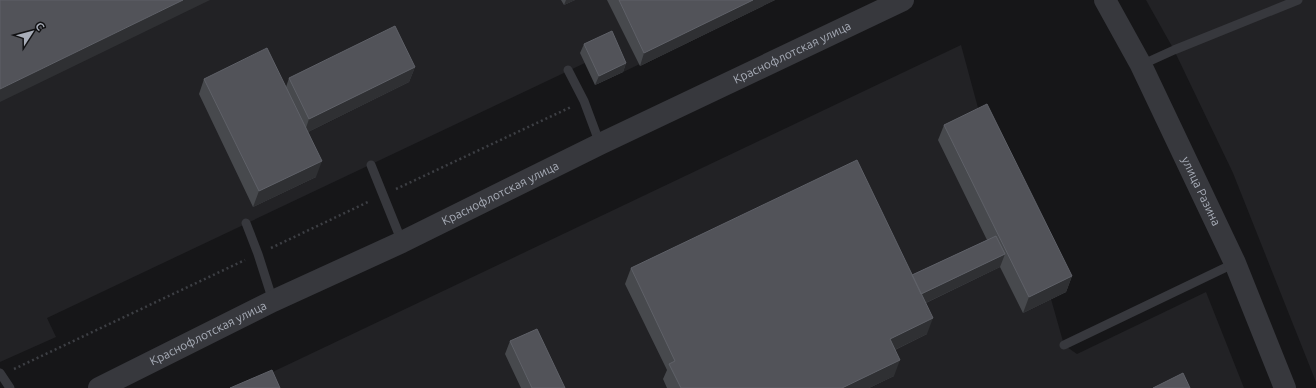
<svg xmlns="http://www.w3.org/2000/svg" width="1316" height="388" viewBox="0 0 1316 388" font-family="Ubuntu,sans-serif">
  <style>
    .built { fill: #222225 }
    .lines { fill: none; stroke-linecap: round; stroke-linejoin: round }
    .path { stroke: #3d3f44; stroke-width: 2.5; stroke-dasharray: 2 3; stroke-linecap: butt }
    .service { stroke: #37383d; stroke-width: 9 }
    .tertiary { stroke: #37383d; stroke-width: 22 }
    .wall { fill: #47494d }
    .shaded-wall { fill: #2f3033 }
    .building { fill: #525359; stroke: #5f6168 }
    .labels { text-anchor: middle; stroke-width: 3; stroke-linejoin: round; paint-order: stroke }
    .street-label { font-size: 12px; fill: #a8adb8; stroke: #111113 }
  </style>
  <rect width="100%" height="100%" fill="#161618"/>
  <path class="built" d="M0 0H774L598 84 587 62 47 318 56 337 0 362Z
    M1146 0H1316V382L1233 173 1174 50Z
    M961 45 981 119 1066 292 1051 299 1064 345 1077 354 1206 292 1244 388H239Z"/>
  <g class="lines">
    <path class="path" d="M396 189 571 107
      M271 248 370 201
      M14 369 245 260"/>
    <path class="service" d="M1141 65 1174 50 1298 0
      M568 70 584 101 600 144
      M371 165 402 242
      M246 223 258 254 273 301
      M1064 345 1235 263
      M0 373 10 388"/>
    <g class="tertiary">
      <path id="s1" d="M1105 0 1141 65 1235 263 1285 388"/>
      <path id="s2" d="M99 388 273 301 402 242 600 144 903 0"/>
    </g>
  </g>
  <path class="wall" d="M561 0H575L564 5Z
    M607 0H775L640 66Z
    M584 44 626 63 623 72 595 85 580 53Z
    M415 67 409 82 308 132 316 177 253 207 199 94 204 79 286 87 289 78Z
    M944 125 1072 276 1066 292 1023 313 1000 267 926 303 927 334 895 350 894 376 869 388H667L663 379 667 370 625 284 631 268 912 275 987 240 938 140Z
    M510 341 565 388H521L505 354Z"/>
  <path class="shaded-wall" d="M183 0H210L0 102V89Z
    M566 0H575L564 5Z
    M753 0H775L640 66 644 53Z
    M626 63 623 72 595 85 599 76Z
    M415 67 409 82 304 134 309 119Z
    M322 161 316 177 253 207 259 191Z
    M1005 254 1000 267 915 308 920 295Z
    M1072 276 1066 292 1023 313 1029 297Z
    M933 318 927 334 884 355 890 339Z
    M900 360 894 376 869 388H842Z"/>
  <path class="building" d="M0 0H183L0 89Z
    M619 0H753L644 53Z
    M395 26 415 67 309 119 289 78Z
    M612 31 626 63 599 76 584 44Z
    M267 48 322 161 259 191 204 79Z
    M987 104 1072 276 1029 297 944 125Z
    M857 160 933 318 890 339 900 360 842 388H681L669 364 675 361 631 268Z
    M996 236 1005 254 921 294 912 275Z
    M537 329 565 388H532L510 341Z
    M272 370 280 388H230Z
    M1183 373 1190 388H1153Z"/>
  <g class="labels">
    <g class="street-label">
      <text dy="4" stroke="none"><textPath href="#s2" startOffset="770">Краснофлотская улица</textPath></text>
      <text dy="4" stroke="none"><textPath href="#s1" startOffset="214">улица Разина</textPath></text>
      <text dy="4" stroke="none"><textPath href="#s2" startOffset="446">Краснофлотская улица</textPath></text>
      <text dy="4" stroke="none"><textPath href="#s2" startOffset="122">Краснофлотская улица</textPath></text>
    </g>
  </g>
  <g transform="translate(32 32) rotate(54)" stroke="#111113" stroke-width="3" paint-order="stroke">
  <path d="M0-3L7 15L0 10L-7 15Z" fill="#a8adb8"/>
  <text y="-6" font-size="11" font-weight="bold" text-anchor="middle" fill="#a8adb8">С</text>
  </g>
</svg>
